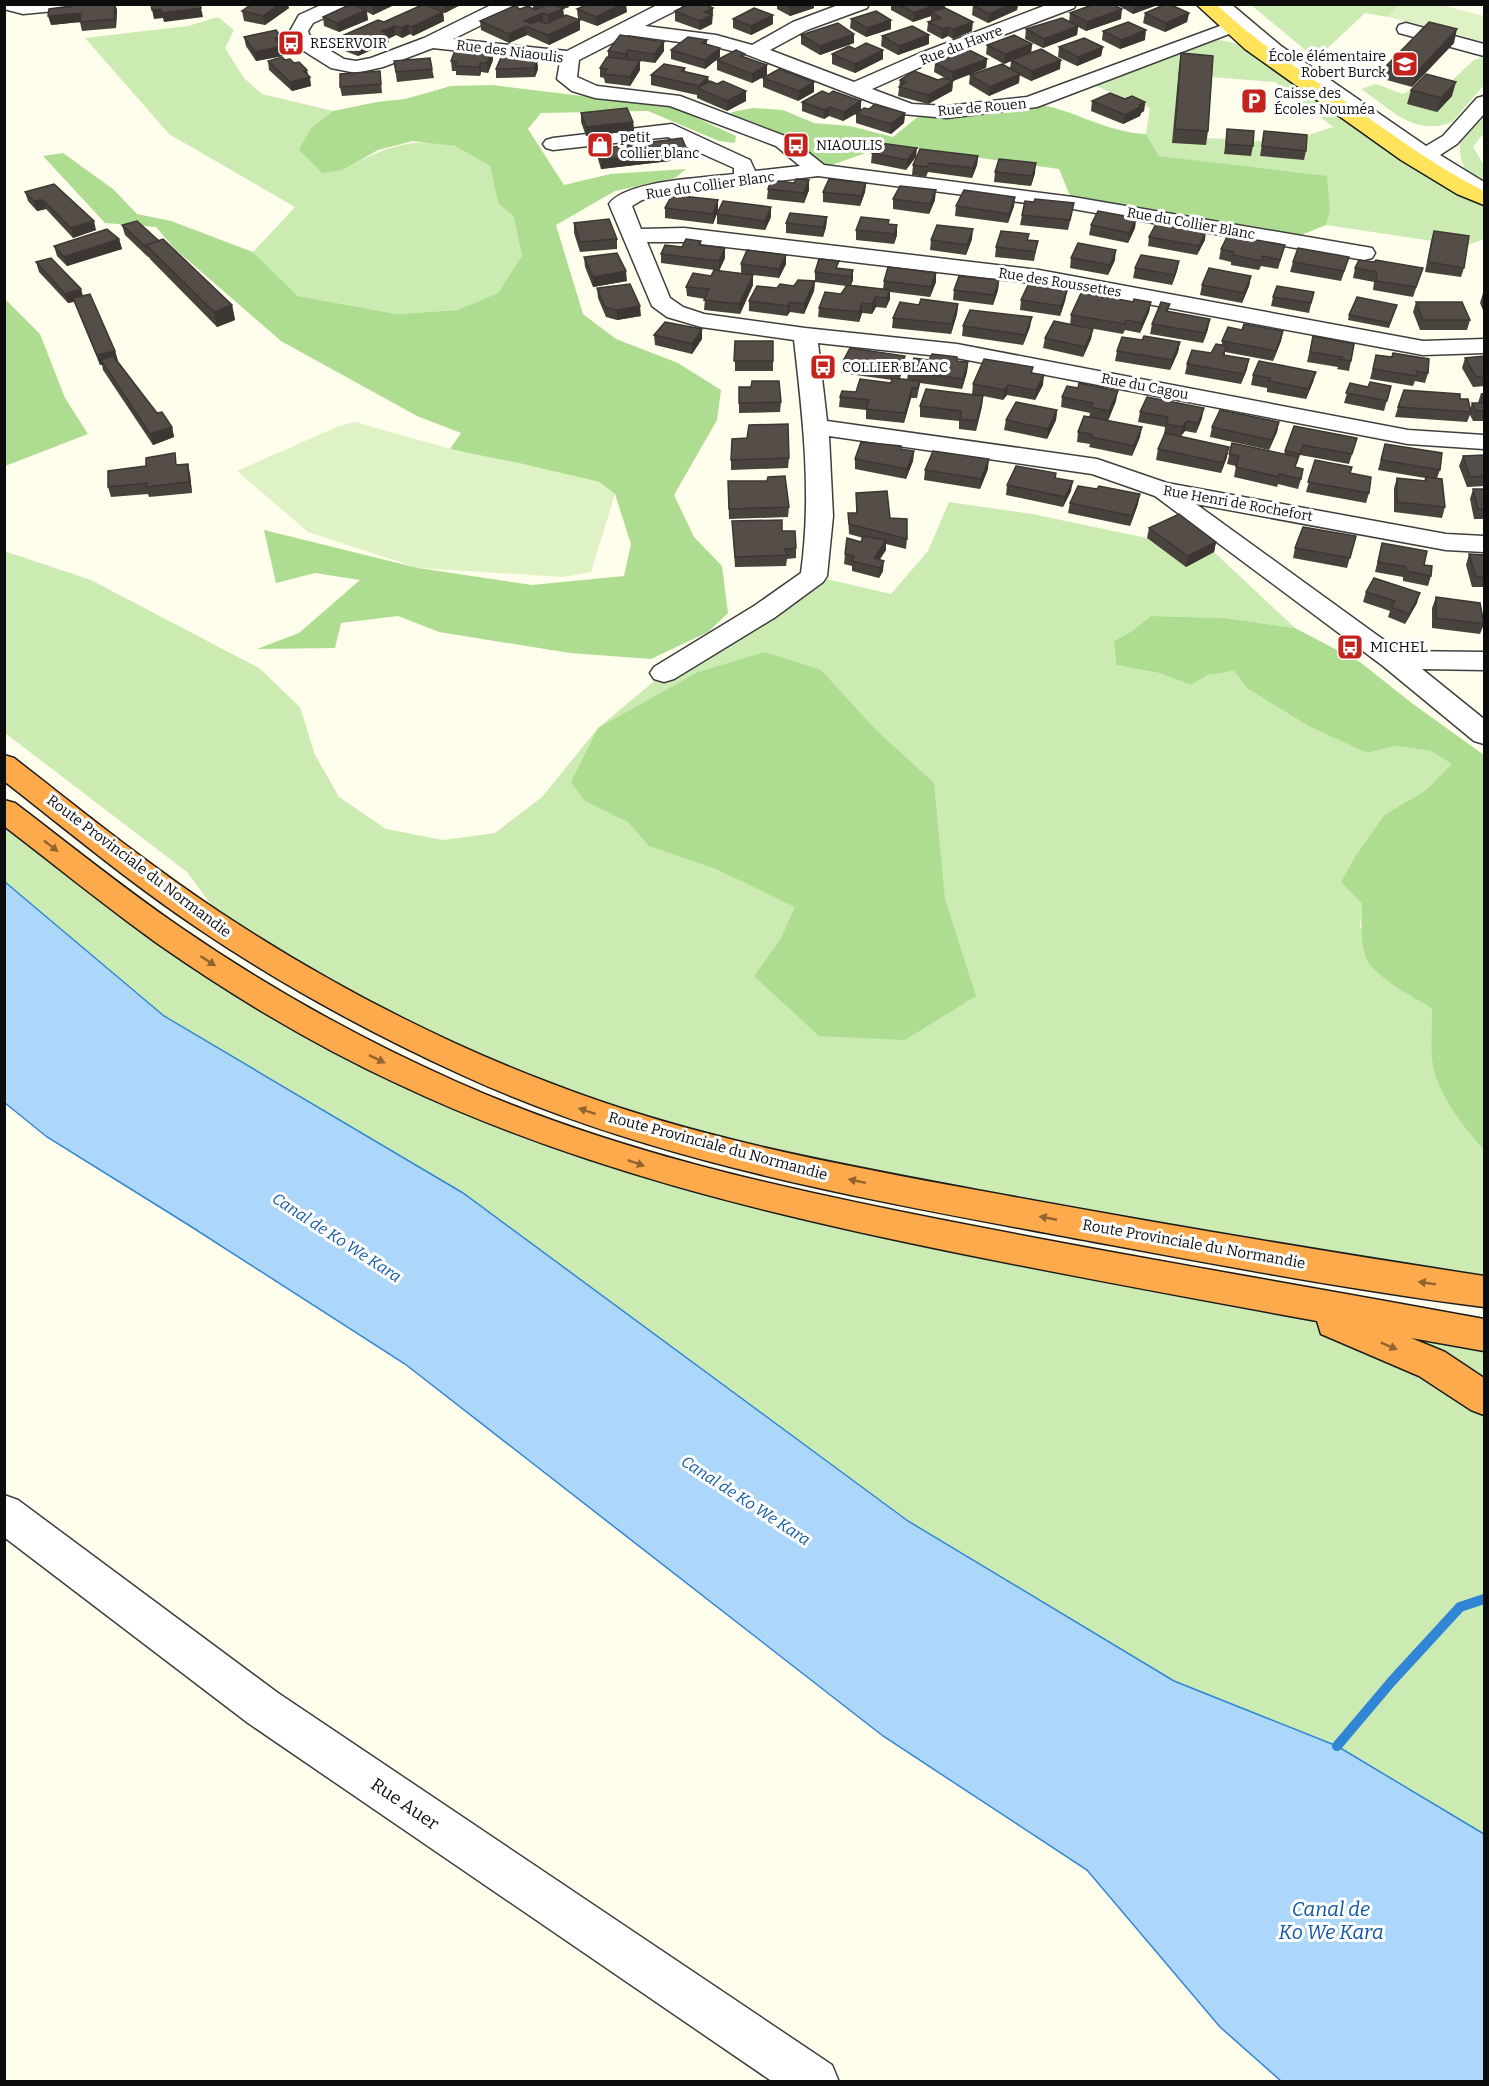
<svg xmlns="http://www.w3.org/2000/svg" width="1489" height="2086" viewBox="0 0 1489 2086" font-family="Bitter,serif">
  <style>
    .green { fill: #ccebb3; fill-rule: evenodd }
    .forest { fill: #aedd91 }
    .pitch { fill: #dff2c5 }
    .water { fill: #add7fa; stroke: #3086d5; stroke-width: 1.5 }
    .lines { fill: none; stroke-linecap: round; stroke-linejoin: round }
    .stream { stroke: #3086d5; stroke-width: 10 }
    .minor-casing { stroke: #3f3f3f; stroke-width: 3 }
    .major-casing { stroke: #1d1d1d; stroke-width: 3 }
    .highway-casing { stroke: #1d1d1d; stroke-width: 3 }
    .minor { fill: #fff; fill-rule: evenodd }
    .major { fill: #ffe45b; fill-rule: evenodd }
    .highway { fill: #fdaa4c; fill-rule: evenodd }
    .wall { fill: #49433e }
    .shaded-wall { fill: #3c3732 }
    .building { fill: #554e48; stroke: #3c3732; stroke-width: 1.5 }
    .oneway { fill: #91632f }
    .labels { text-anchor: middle; stroke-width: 6; stroke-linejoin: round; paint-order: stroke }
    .far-poi-label { font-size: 14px; fill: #0c0c0c; stroke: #fff; text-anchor: start }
    .far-street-label { font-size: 14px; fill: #0c0c0c; stroke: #fff }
    .poi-label { font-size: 15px; fill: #0c0c0c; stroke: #fff; text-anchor: start }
    .street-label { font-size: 15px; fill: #0c0c0c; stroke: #fff }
    .water-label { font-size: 16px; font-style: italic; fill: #0f58a5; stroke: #fff }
    .near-street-label { font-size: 18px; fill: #0c0c0c; stroke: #fff }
    .near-water-label { font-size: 20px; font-style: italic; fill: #0f58a5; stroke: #fff }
  </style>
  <rect width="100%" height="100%" fill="#fffdeb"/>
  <path class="green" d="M1251 5H1400L1388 17 1365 13 1316 59Z
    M218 17 234 30 225 48 244 78 262 94 333 111 311 128 343 170C379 150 412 135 454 146 466 150 479 160 490 166L498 203 514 217 523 256 498 293 457 310 397 314 298 296 253 252 295 207 169 134 85 38 188 26Z
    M1200 39H1215L1253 47 1464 189 1484 199V239L1466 246 1326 225 1330 212 1206 162 1158 156 1146 134 1150 108 1086 82ZM1210 77 1275 82 1333 127 1308 135 1305 145 1260 156 1262 141H1252L1224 153 1225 139 1206 138Z
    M1484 57V85L1452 122C1414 137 1391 109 1361 89L1376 84 1403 94 1420 85 1444 88 1474 60Z
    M1484 116V133L1473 147 1484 165V190C1468 176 1459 166 1460 143Z
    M949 502 1032 514 1147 538 1186 566 1214 552 1295 628 1225 618 1151 616 1132 631 1114 641 1116 665 1159 673 1191 685 1208 675 1234 671 1248 689 1310 727 1367 753 1395 746 1431 751 1453 764 1426 790 1384 815 1354 858 1341 882 1362 904 1360 927 1406 993 1432 1009V1063L1469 1133 1484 1150V1292L1116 1231 568 1105 236 938 187 872 5 733 4 551 91 580 259 668 300 707 315 755 339 797 386 829 443 840 495 833 542 797 598 728 664 673 814 576 891 594 928 551Z
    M4 820 283 1006 643 1165 1277 1299 1484 1335V1834L1337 1746 1174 1681 908 1521 463 1193 164 1016 5 882Z"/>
  <path class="forest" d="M492 85 673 107 736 136 735 143 719 141 648 111 541 113 528 129 564 185 610 174 686 169 675 178 615 191 556 225 583 314 616 339 678 363 721 390 717 420 674 495 694 537 722 566 728 613 708 632 651 659 570 653 439 632 398 616 341 623 335 648 257 649 299 633 360 580 315 573 276 583 264 530 418 568 532 585 624 576 631 544 615 494 599 482 450 449 461 433 417 416 281 341 175 249 156 227 105 223 43 156 63 153 113 189 137 214 171 221 253 252 298 296 397 314 457 310 498 293 522 256 514 217 498 203 490 166 455 146 413 141 378 150 343 170 322 173 299 150 311 128 333 111 377 102 405 99 451 86Z
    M1030 103C1070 107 1106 133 1146 134L1159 156 1327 176 1330 212 1326 225 1289 240 1073 203 1059 169 888 145 818 170 783 142 723 120 732 112 753 108 783 110 814 123 850 126 893 137 925 111Z
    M5 299 40 334 65 398 88 434 5 466Z
    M1151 616 1225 618 1295 628 1360 662 1413 704 1484 755V1150C1464 1128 1436 1092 1432 1061 1431 1044 1432 1026 1432 1009 1415 998 1383 981 1370 965 1360 953 1361 919 1362 904L1341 882 1354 858 1384 815 1426 790 1452 764 1431 751 1395 746 1367 753 1310 727 1248 689 1234 671 1208 675 1191 685 1159 673 1116 665 1114 641 1132 631Z
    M765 652 821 670 876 730 934 783 945 899 976 996 905 1040 819 1036 754 976 780 940 795 907 716 869 649 846 628 822 585 801 571 782 598 728 698 672Z"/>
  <path class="pitch" d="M1400 4 1441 5 1484 16V42L1388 17Z
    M355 422 458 451 524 464 599 482 615 494 591 572 563 577 418 568 308 532 237 471 339 426Z"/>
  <path class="water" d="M5 882 164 1016 463 1193 908 1521 1174 1681 1337 1746 1484 1834V2081H1281L1220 2027 1087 1870 883 1736 405 1364 187 1224 47 1137 5 1103Z"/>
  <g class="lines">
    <path class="stream" d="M1337 1746 1392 1681 1460 1607 1484 1599"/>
    <defs>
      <path id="minor" d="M4 4H74L72 8 65 10 23 14 4 9Z
        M323 4H348L346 8 313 23 308 31 311 39 344 59 356 61 371 58 424 38 493 4H518L516 8 453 39 567 51 659 4H683L681 8 645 26 716 35 752 45 793 22 841 4H869L867 8 807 30 770 50 854 82 918 54 1049 4H1076L1074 8 932 62 872 89 912 104 947 106 1027 97 1228 23 1211 4H1231L1281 46 1426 146 1443 136 1477 98 1484 96V114L1457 144 1440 155 1484 182V196L1477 194 1426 165 1417 167 1410 165 1407 161 1411 155 1237 31 1037 107 947 118 902 114 748 55 716 47 628 35 579 60 577 77 597 86 680 96 790 138 824 165 1073 197 1372 248 1375 253 1372 258 1364 260 1073 209 818 176 665 195 642 200 632 206 641 229 684 228 1039 270 1423 341 1484 339V353L1423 355 1039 284 684 242H647L670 298 683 307 704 314 805 328 957 344 1408 430 1484 435V449L1408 444 957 358 818 343 827 421 1097 459 1167 483 1446 534 1484 536V552L1446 550 1196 504 1399 651 1484 652V670L1422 669 1484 719V744L1474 741 1383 666 1155 496 1092 474 829 436 833 516 827 576 823 582 774 618 674 679 664 682 654 679 650 673 654 667 754 606 801 573C812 495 803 418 794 340L701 327 667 317 652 306 609 204C626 180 705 178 734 174V168L685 146 668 137 553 150 546 148 543 144 546 140 553 138 672 124 750 160 755 171 800 166 776 146 670 106 595 98 572 91 557 79 560 62 433 48 383 67 356 73 331 68 315 58 296 46 290 31 299 15Z
        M1406 23 1484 44V56L1399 33 1397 29 1399 25Z
        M4 1495 18 1500 278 1693 832 2065 839 2082H773L248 1723 4 1537Z"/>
      <path id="major" d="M1196 4H1216C1257 43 1303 72 1349 104 1393 135 1436 167 1484 191V205L1457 194 1401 160 1245 49Z"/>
      <path id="highway" d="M4 755 14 758C81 810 147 864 218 911 321 979 434 1039 550 1083 688 1137 836 1164 982 1191 1149 1222 1316 1250 1484 1276V1307C1342 1289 1199 1261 1057 1235 855 1197 650 1161 462 1075 370 1033 280 984 196 927 129 882 67 830 4 781Z
        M4 800 15 803C69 844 123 888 180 927 267 987 360 1039 457 1082 614 1152 784 1189 953 1222 1130 1257 1307 1286 1484 1319V1351L1411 1338 1445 1352 1484 1378V1415L1471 1410 1419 1376 1321 1334 1317 1321C1197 1299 1077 1277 958 1253 766 1214 576 1168 398 1084 314 1045 234 997 158 944 105 906 55 865 4 826Z"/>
    </defs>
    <use href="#minor" class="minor-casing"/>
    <use href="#major" class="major-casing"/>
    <use href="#highway" class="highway-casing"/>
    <use href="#minor" class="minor"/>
    <use href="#major" class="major"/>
    <use href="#highway" class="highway"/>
  </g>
  <path class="wall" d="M87 4H115L117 10 116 28 82 31 80 22 51 25Z
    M359 4H396L373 15 367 12 368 20 339 32 324 26 323 17 359 7Z
    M426 4H462L445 13Z
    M533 4H575L573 6 568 5 569 7 563 9 564 16 580 20V30L549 45 527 35 509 43 481 30 480 21 520 9H533Z
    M777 4H814V8L790 16 777 9Z
    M891 4H945V8L972 31 953 39 948 36 942 39 927 31 928 22 931 21V16L913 22 891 10Z
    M975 4H1018L1017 10 988 23 972 15 973 5Z
    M1116 4H1158L1133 14Z
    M289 8 265 25 244 21 242 11Z
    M713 8 712 24 700 30 675 21V11Z
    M577 9 627 12 597 26 578 19Z
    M443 12 444 21 413 36 410 34 402 38 396 35 388 39 389 42 358 56 337 48 335 39 384 22Z
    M1070 13 1121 19 1086 31 1078 27 1077 35 1043 48 1025 39 1026 29 1069 22Z
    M1145 13H1189L1187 22 1165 32 1143 23Z
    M733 19 773 24 751 35 733 28Z
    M851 19 891 20V29L866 37 850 28Z
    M1103 31 1145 40 1120 49 1102 40Z
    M620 35 664 51 655 63 640 61V70L630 86 605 83 604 78 600 77V68L608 57V51Z
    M801 35 854 43 820 55 801 44Z
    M929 35V44L898 55 881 46 882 36Z
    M244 37 283 46H281L283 56 256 61 246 46Z
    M707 40V45L720 48V57L705 69 671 59V50Z
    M1454 43 1412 87 1383 79 1387 65Z
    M1032 44 1031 53 1060 69 1031 81 1019 75V83L989 96 969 84 970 75 1010 69 1011 61 1004 64 986 54 987 45Z
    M476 46V50L492 51 493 60 488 73 481 72 480 76 456 75V71H452L451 61Z
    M1059 47H1103L1101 56 1077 66 1058 57Z
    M1181 53 1208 131 1206 145 1172 143 1179 67Z
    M534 54 535 60H537L538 69 535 77 496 78V69Z
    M832 54 883 59 855 73 832 64Z
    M745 57 767 65V75L752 83 717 70V60Z
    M430 58 434 78 397 82 394 61Z
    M987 59 986 68 953 81 952 91 928 104 898 96 900 80H938L947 79 934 72 935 63Z
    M268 61 308 76 310 77 311 86 292 91 269 70Z
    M685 68V72L708 77 709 82 717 84 746 101 727 111 697 98V95L651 85V75Z
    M380 71 382 93 342 96 340 87Z
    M763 78 814 82V92L798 101 763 87Z
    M1411 90 1452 96 1437 112 1407 104Z
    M829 94 861 101V110L869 109 905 113 904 123 891 134 856 123V114L858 112 843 121 829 116 824 119 802 111V102Z
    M1125 99 1145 102 1144 111 1141 113 1140 116 1123 124 1091 111 1092 101Z
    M581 113 633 122 634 131 586 136 581 122Z
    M1227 129 1253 146 1251 156 1224 154Z
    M1264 131 1306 151 1304 160 1260 156Z
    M917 148 906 170 871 163 872 153Z
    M597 149 687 150V159L601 169 598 159Z
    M978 156 977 165 972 178 928 172 926 177 912 175 913 165Z
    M995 172 1035 173 1031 186 994 182Z
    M794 183 809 190 804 203 767 199 768 189Z
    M866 183 865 192 860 206 823 202V192Z
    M54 184 96 230 73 238 46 209 37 211 28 201 25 192Z
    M1015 197 1014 206 1008 223 955 216 956 206Z
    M893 199 935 200 929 214 893 209Z
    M718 200V210L771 217 765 230 717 224V214L713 224 665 218V208Z
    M1072 213 1068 230 1020 225 1022 215Z
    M827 217 826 227 823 237 786 233V223Z
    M1136 218 1135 228 1128 243 1089 235 1091 225Z
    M889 220V224L897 235 894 244 856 240V230Z
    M574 223 617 239V249L580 252 574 233Z
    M122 225 232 305 235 320 217 327 150 259 149 257H148L125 235Z
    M1434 231 1464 268 1461 277 1425 272 1431 241Z
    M1029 234 1028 240 1036 251 1034 261 995 257 996 247Z
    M1149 237 1205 240 1197 255 1148 246Z
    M119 239 122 249 67 266 57 256 54 246Z
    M972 239 966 255 930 250 931 240Z
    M701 241V245L725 248V258L719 271 741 273V264H786L779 278 753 275V285L740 314 704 310 705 299 687 296 686 287 711 276 714 270 661 263V254Z
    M1285 245 1278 269 1261 266 1259 270 1231 265V262L1219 259 1221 249Z
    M584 257 627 281 593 287 585 267Z
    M1071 258 1115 260 1108 275 1070 268Z
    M1179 261 1177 271 1172 285 1133 278 1135 268Z
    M36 262 81 289 83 296 115 351 118 361 157 413 172 427 174 437 153 445 103 370 102 365H100L74 302 68 303 39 272Z
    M1293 262 1346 267 1341 281 1290 272Z
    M1374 262 1423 268 1413 297 1373 290 1374 282 1353 278 1355 268Z
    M838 269 853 270V280L851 285 883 289 884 281 936 273V282L930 297 890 292V299L886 308 876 307 872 314 862 313 859 322 818 317 819 308 841 294 846 286 815 282V272Z
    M1251 276 1249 286 1242 303 1200 295 1202 285Z
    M999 280 998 290 993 305 953 300 954 290Z
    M815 281 814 291 804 314 790 312 787 316 749 311V301L777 288 794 286Z
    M597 288 641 316 617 320 606 317 598 298Z
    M1067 291 1065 301 1060 316 1020 310 1021 300Z
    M1314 292 1309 313 1271 306 1273 297Z
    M1483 293H1485V315L1480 303Z
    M1133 302H1151L1149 312 1140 333 1125 330 1123 334 1072 325 1093 329 1091 339 1083 357 1043 348 1045 338 1070 325 1071 315Z
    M1416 302 1470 320 1467 330H1420L1413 312Z
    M958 304 957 314 951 334 892 328 893 318 919 305Z
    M1170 304 1168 311 1208 329 1203 343 1150 334 1152 324Z
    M1397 305 1389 328 1348 320 1349 315Z
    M963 326 1030 327 1023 345 962 336Z
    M1242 330 1283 331 1281 341 1273 361 1225 352V355L1247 369 1241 384 1185 374 1187 364 1211 353 1222 345V341Z
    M654 335 702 339 692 354 655 345Z
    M1313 336 1351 361 1349 371 1337 369 1338 367 1307 362Z
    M1142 340 1180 342 1178 352 1170 370 1115 361 1117 351Z
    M735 341H773V371H735Z
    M1376 355 1428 373 1425 383 1415 381 1413 386 1370 379Z
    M1485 356V386L1473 387 1462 368 1465 358Z
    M929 360 957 361 968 362 967 372 962 389 920 383 917 398H911L904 423 866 419V410L839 407 840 397 891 383 892 380 841 373 842 363 904 366 899 379 907 380 908 372Z
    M1316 372 1313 382 1306 399 1267 392V388L1251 385 1253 375Z
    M1032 373 1043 385 1035 400 1007 395 1003 400 983 396 982 406 976 431 959 429V421L920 417V406L972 394 973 384Z
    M1350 383 1368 387 1391 386 1384 411 1344 403Z
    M739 387H751L781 402 780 412 739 413Z
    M1481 393H1485V421H1473L1470 415 1467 422 1395 417 1398 407 1460 399 1470 409 1472 403H1478Z
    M1062 397 1116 401 1108 420 1140 437 1132 456 1089 447 1090 444 1077 442 1078 432 1089 417 1090 413 1061 407Z
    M1057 410 1056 420 1047 439 1004 430 1006 420Z
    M1140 412 1202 418 1196 433 1185 431 1181 436 1227 457 1221 473 1156 460 1158 449 1165 434H1164L1165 427 1138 422Z
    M1279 422 1277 432 1269 450 1210 437 1212 427Z
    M1294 426 1357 438 1349 464 1300 455 1297 464H1296L1295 467 1301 479 1298 489 1278 484 1277 487 1234 477 1236 466 1227 464 1232 443 1284 454Z
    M1385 444 1440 470 1437 478 1445 507 1442 518 1394 512V488L1397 478 1424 481 1425 478 1378 470Z
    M914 451 913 461 906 479 855 469V459Z
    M1485 455V486L1467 487 1459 466 1463 456Z
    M789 458 788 468 731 470V460Z
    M1315 460 1350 473 1369 493 1366 503 1306 492Z
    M178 465 190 474 192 493 149 497 148 494 111 497 108 487Z
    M988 469 980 489 924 480 925 470Z
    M1056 478 1071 491 1063 507 1006 495 1007 485Z
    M728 481 789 507 788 517 729 519Z
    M1097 489 1138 504 1130 526 1068 513 1070 503Z
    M1473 489H1485V519H1474L1470 499Z
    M856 493 890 518 907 539 906 549 886 544V550L879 560 883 571 879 578 852 571V566L844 564 845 554 861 542 863 538 849 534 848 513H856Z
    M732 521 782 531 796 548V558L787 559 786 566 735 567Z
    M1149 528 1216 542 1214 552 1186 567 1147 538Z
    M1356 536 1347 568 1293 558 1295 548Z
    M1382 543 1431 576 1428 586 1403 581V577L1375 572Z
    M1469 554 1485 555V587H1472L1466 565Z
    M1366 592 1417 603 1405 624 1388 617 1390 611 1363 602Z
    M1436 597 1484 624 1480 634 1432 628V608Z"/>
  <path class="shaded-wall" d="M115 4 117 10 116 28 114 19Z
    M279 4H288L289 8 265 25 263 16Z
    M375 4H396L373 15 372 6Z
    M444 4H462L445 13Z
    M568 4 569 7 563 9 564 18 549 25 548 15 553 5Z
    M622 4H626L627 12 597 26 596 17Z
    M798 4H814V8L790 16V7Z
    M937 4H945V11L931 12V16L913 22 914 13Z
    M1011 4H1018L1017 10 988 23 989 14Z
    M1158 4V5L1133 14 1135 5Z
    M201 8 203 17 164 22 163 18 154 19 152 10 161 9Z
    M713 8 712 24 700 30 699 21 704 12Z
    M1122 9 1121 19 1086 31 1087 22Z
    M366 10 368 20 339 32 337 23Z
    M443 12 444 21 413 36 412 27Z
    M81 13 80 22 51 25 48 16Z
    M543 13V22L530 28 526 26 527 35 509 43V34L524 21Z
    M1189 13 1187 22 1165 32 1166 23Z
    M773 15V24L751 35V26Z
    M580 20V30L549 45 548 35Z
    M891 20V29L866 37 867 28Z
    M973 22 972 31 953 39V29Z
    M408 25 410 34 402 38 401 28Z
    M394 26 396 35 388 39 389 42 358 56 357 47 382 31Z
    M1078 26 1077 35 1043 48 1044 39Z
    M948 27V36L942 39 943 29Z
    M1457 29 1454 43 1412 87 1416 73Z
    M1146 30 1145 40 1120 49 1121 40Z
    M854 34V43L820 55V46Z
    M929 35V44L898 55 899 46Z
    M281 37 283 46 276 47 275 38Z
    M664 42V51L655 63 654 54Z
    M1032 44 1031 53 1004 64 1005 54Z
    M281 46 283 56 256 61 255 52Z
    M1103 47 1101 56 1077 66 1078 57Z
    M720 48V57L705 69V60Z
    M628 50V60L626 63 625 54Z
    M883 50V59L855 73V64Z
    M492 51 493 60 488 73 487 63Z
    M987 59 986 68 953 81 952 91 928 104 929 95 952 82V72Z
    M537 60 538 69 535 77 534 68Z
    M1061 60 1060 69 1031 81 1032 71Z
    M640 61V70L630 86V77Z
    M480 63 481 72 480 76 479 67Z
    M767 65V75L752 83V74Z
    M307 70 311 86 292 91 290 82 304 71Z
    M1020 74 1019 83 989 96 990 87Z
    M708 77 709 87 699 89V86Z
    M814 82V92L798 101 799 91Z
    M1456 82 1452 96 1437 112 1441 98Z
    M746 91V101L727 111V101Z
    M861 101V111L843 121 844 112Z
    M1145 102 1144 111 1141 113 1140 116 1123 124 1125 115Z
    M830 107 829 116 824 119V110Z
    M905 113 904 123 891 134V124Z
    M633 122 634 131 586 136V127Z
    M917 148 916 157 906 170 907 160Z
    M687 150V159L601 169V160Z
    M978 156 977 165 972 178 973 168Z
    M1036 163 1035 173 1031 186 1032 176Z
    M809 180V190L804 203V193Z
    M866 183 865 192 860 206 861 196Z
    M936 190 935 200 929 214 930 204Z
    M1015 197 1014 206 1008 223 1009 214Z
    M43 200 46 209 37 211 34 201Z
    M718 200V210L713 224V214Z
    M771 207V217L765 230V221Z
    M827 217 826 227 823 237V227Z
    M1136 218 1135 228 1128 243 1129 233Z
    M94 221 96 230 73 238 71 228Z
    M897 225V235L894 244 895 234Z
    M973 229 972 239 966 255 967 245Z
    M1206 231 1205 240 1197 255 1199 246Z
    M119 239 122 249 67 266 64 257Z
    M725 248V258L719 271V261Z
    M1116 250 1115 260 1108 275 1110 265Z
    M786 255V264L779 278V269Z
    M1179 261 1177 271 1172 285 1174 275Z
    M853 270V280L850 287 851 277Z
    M626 271 627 281 593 287V277Z
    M936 273V282L930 297 931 287Z
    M753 275V285L740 314 739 304Z
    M1251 276 1249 286 1242 303 1244 293Z
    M999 280 998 290 993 305 994 295Z
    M815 281 814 291 804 314V304Z
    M81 289 83 299 68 303 65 294Z
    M890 290V299L886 308 887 298Z
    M1067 291 1065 301 1060 316 1061 306Z
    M876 297V307L872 314V304Z
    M790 302V312L787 316 788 306Z
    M1151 302 1149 312 1140 333 1142 323Z
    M862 303V313L859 322V312Z
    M958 304 957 314 951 334 952 324Z
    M232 305 235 320 217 327 214 312Z
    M640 306 641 316 617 320V310Z
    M1032 317 1030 327 1023 345 1025 335Z
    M1210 319 1208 329 1203 343 1205 333Z
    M702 329V339L692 354V344Z
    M1093 329 1091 339 1083 357 1085 347Z
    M1283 331 1281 341 1273 361 1276 351Z
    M1180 342 1178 352 1170 370 1172 360Z
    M115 351 118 361 101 360 102 365H100L97 355Z
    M905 356 904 366 899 381V371Z
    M1249 359 1247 369 1241 384 1244 374Z
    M968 362 967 372 962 389 963 379Z
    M1316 372 1313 382 1306 399 1308 389Z
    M1044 375 1043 385 1035 400 1036 390Z
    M1008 385 1007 395 1003 400 1004 390Z
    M912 388 911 398 904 423 905 413Z
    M1118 391 1116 401 1108 421 1109 411Z
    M983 396 982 406 976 431 977 421Z
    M1204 408 1202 418 1196 433 1198 423Z
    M1057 410 1056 420 1047 439 1048 429Z
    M1187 421 1185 431 1180 437 1182 427Z
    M1279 422 1277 432 1269 450 1272 440Z
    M172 427 174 437 153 445 150 434Z
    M1142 427 1140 437 1132 456 1134 446Z
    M1229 447 1227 457 1221 473 1223 463Z
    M914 451 913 461 906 479 907 469Z
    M989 459 988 469 980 489 981 479Z
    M188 464 190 474 192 493 189 482Z
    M1073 481 1071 491 1063 507 1065 497Z
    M1140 494 1138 504 1130 526 1132 516Z
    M886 540V550L875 567 874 558Z
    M1216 542 1214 552 1186 567 1188 556Z
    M884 561 883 571 879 578 880 568Z
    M1420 593 1417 603 1405 624 1409 614Z"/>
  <path class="building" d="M87 4H115L114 19 80 22 81 13 48 16 49 9Z
    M151 4H200L201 8 162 13 161 9 152 10Z
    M252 4H279L263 16 242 11Z
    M351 4 366 10 337 23 323 17Z
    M424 4 443 12 412 27 408 25 401 28 394 26 382 31 387 33 357 47 335 39 378 20 384 22Z
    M540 4H553L563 9 548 15 543 13 524 21 531 24 538 21 546 24 566 15 580 20 548 35 526 26 509 34 480 21 514 6 520 9 528 6 535 10 544 6Z
    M588 4H622L596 17 577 9Z
    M689 4H704L713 8 704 12 712 15 699 21 675 11Z
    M786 4H798L790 7Z
    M898 4H937L914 13Z
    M975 4H1011L989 14 973 5Z
    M1095 4H1112L1122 9 1087 22 1070 13Z
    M1166 4H1169L1189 13 1166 23 1145 13Z
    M754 8 773 15 751 26 733 19Z
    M945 8 973 22 953 29 948 27 943 29 928 22 941 18 931 12Z
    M876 11 891 20 867 28 851 19Z
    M1062 18 1078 26 1044 39 1026 29Z
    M1128 22 1146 30 1121 40 1103 31Z
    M1429 22 1457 29 1416 73 1387 65Z
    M838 23 854 34 820 46 801 35Z
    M912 26 929 35 899 46 882 36Z
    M276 30 281 37 275 38 281 46 255 52 244 37Z
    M620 35 664 42 654 54 628 50 625 54 608 51Z
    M1014 35 1032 44 1005 54 987 45Z
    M688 37 707 40 702 43 720 48 705 60 671 50Z
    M1084 38 1103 47 1078 57 1059 47Z
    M866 43 883 50 855 64 832 54 849 46 855 49Z
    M457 45 476 46 474 50 492 51 487 63H480L479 67 455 66 457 62 451 61Z
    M1041 49 1061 60 1032 71 1011 60Z
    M736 50 745 54 741 56 767 65 752 74 717 60Z
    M969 50 987 59 952 72 935 63Z
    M503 53 534 54 532 60H537L534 68 496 69Z
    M1181 53 1213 56 1208 131 1175 129Z
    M282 57 285 60 290 59 294 63 299 62 307 70 304 71 310 77 290 82 268 61Z
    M607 57 640 61 630 77 604 74 607 69 600 68Z
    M430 58 432 69 396 72 394 61Z
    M664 64 685 68 682 71 708 77 699 86 651 75Z
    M1002 64 1020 74 990 87 970 75Z
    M779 69 814 82 799 91 763 78Z
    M380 71 381 84 340 87V74Z
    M914 71 938 80 944 78 953 81 929 95 899 87 906 82 900 80Z
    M1426 74 1456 82 1441 98 1411 90Z
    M710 81 717 84 723 81 746 91 727 101 697 88Z
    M822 91 829 94 833 91 861 101 844 112 830 107 824 110 802 102Z
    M1110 93 1125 99 1132 96 1145 102 1139 105 1142 106 1125 115 1092 101Z
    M875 104 905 113 891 124 856 114 864 108 869 109Z
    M627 108 633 122 586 127 581 113Z
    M1227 129 1254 131 1253 146 1226 144Z
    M1264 131 1307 135 1306 151 1262 146Z
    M682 138 687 150 601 160 597 149Z
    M880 143 917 148 907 160 872 153Z
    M920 149 978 156 973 168 929 163 927 167 913 165Z
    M999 159 1036 163 1032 176 995 172Z
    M796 179 809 180 804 193 768 189 771 180 794 183Z
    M829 179 866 183 861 196 823 192Z
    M54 184 94 221 71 228 43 200 34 201 25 192Z
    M900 186 936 190 930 204 893 199Z
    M964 190 1015 197 1009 214 956 206Z
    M672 195 718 200 713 214 665 208Z
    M1035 199 1074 203 1070 220 1022 215 1025 201 1034 202Z
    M723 201 771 207 765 221 717 214Z
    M1098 211 1136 218 1129 233 1091 225Z
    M790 213 827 217 823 227 786 223Z
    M861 217 889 220 888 224 897 225 895 234 856 230Z
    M609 219 617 239 580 242 574 223Z
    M137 221 159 241 146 245V247L122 225Z
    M1157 222 1206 231 1199 246 1149 237Z
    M937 225 973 229 967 245 931 240Z
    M107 229 119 239 64 257 54 246Z
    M1001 231 1029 234 1027 240 1038 241 1035 252 996 247Z
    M1434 231 1469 236 1464 268 1428 262Z
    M1228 235 1285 245 1280 260 1263 256 1261 261 1233 255V252L1221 249Z
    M163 239 232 305 214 312 146 245Z
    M686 239 701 241 699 245 725 248 719 261 661 254 665 245 682 247Z
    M1078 243 1116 250 1110 265 1071 258Z
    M1298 248 1349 257 1344 271 1293 262Z
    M747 250 786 255 779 269 741 264Z
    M617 253 626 271 593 277 584 257Z
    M1141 255 1179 261 1174 275 1135 268Z
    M51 258 81 289 65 294 36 262Z
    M819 259 839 261 836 268 853 270 851 277 815 272Z
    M1359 260 1374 262 1376 260 1423 268 1416 287 1376 281 1377 272 1355 268Z
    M888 267 936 273 931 287 884 281Z
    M1209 268 1251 276 1244 293 1202 285Z
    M714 270 753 275 739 304 704 300 709 289 686 287 693 273 711 276Z
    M959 276 999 280 994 295 954 290Z
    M798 280 815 281 804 304 790 302 788 306 749 301 757 286 777 288 780 284 794 286Z
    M630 284 640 306 617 310 605 307 597 288Z
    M847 285 890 290 887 298 876 297 872 304 862 303 859 312 819 308 825 292 841 294Z
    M1028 285 1067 291 1061 306 1021 300Z
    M1277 286 1314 292 1311 303 1273 297Z
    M1081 293 1133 302 1134 299 1151 302 1142 323 1126 320 1125 324 1071 315Z
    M90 294 115 351 97 355 73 298Z
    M1357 297 1397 305 1390 323 1349 315Z
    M921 299 958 304 952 324 893 318 900 302 919 305Z
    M1161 302 1170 304 1166 311 1210 319 1205 333 1152 324Z
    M1416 302H1462L1470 320H1423Z
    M970 310 1032 317 1025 335 963 326Z
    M1054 321 1093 329 1085 347 1045 338Z
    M665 322 702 329 692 344 654 335Z
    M1244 324 1283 331 1276 351 1222 341 1228 327 1242 330Z
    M1144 336 1180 342 1172 360 1117 351 1122 337 1142 340Z
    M1313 336 1354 344 1351 361 1340 359 1342 357 1310 352Z
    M735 341H773V361H734Z
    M1216 344 1227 346 1223 355 1249 359 1244 374 1187 364 1192 350 1211 353Z
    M850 348 905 356 899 371 842 363Z
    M1393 353 1429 359 1428 373 1417 371V376L1373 369 1376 355 1392 357Z
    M932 354 957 357V361L968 362 963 379 908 372 914 358 929 360Z
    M113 356 157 413 162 412 172 427 150 434 101 360Z
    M1485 356V376L1476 377 1465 358Z
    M984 359 1033 367 1031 373 1044 375 1036 390 1008 385 1004 390 973 384Z
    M1259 361 1316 372 1308 389 1269 381 1270 378 1253 375Z
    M892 378 920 381 918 388H912L905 413 866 409 869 400 840 397 842 391 856 392 860 379 891 383Z
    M752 381H779L781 402 739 403V387H751Z
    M1370 382 1391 386 1387 401 1346 393 1350 383 1368 387Z
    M1079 383 1118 391 1109 411 1090 407 1093 403 1062 397 1067 386 1078 388Z
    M926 389 983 396 977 421 960 419 961 411 920 406Z
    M1404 390 1460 394V399H1468L1471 412 1398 407Z
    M1147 397 1204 408 1198 423 1187 421 1182 427 1166 424 1168 417 1140 412Z
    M1016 402 1057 410 1048 429 1006 420Z
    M1472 403H1485V411H1476Z
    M1220 410 1279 422 1272 440 1212 427Z
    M1084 416 1142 427 1134 446 1091 437 1092 434 1078 432Z
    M788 424 789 458 731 460 732 439 747 438 749 425Z
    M1294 426 1357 438 1352 454 1303 445 1300 454 1285 451Z
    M1165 433 1229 447 1223 463 1158 449Z
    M861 442 901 446V449L914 451 907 469 855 459Z
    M1232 443 1298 457 1295 467 1303 469 1301 479 1279 474V477L1236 467 1239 456 1229 454Z
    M1385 444 1442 453 1440 470 1381 460Z
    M933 451 989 459 981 479 925 470Z
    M175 453 176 465 188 464 189 482 146 487 147 483 108 487V471L146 466V458Z
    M1485 455V476L1470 477 1463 456Z
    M1315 460 1352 467 1350 473 1371 477 1369 493 1308 482Z
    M1016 466 1056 473 1055 478 1073 481 1065 497 1007 485Z
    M785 476 789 507 729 509 728 481H767L768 477Z
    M1426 477 1442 479 1445 507 1397 502V478L1426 481Z
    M1078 486 1097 489 1099 486 1140 494 1132 516 1070 503Z
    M1473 489H1485V509H1478Z
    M887 491 890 518 907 519V539L849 524 848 513H857L856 493Z
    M1179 514 1216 542 1188 556 1149 528Z
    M782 520V531H795L796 548 785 549 787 555 735 557 732 521Z
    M1303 527 1356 536 1350 558 1295 548Z
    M863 536 886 540 874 558 884 561 880 568 852 561 854 556 845 554 847 538 861 542Z
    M1382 543 1427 551 1424 565 1432 566 1431 576 1406 571V567L1378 562Z
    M1469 554 1485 555V577H1476Z
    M1374 578 1420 593 1409 614 1391 607 1395 601 1366 592Z
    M1436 597 1480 603 1484 624 1436 618Z"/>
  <defs><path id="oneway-solid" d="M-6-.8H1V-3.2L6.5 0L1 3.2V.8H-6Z" transform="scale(1.5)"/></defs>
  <g class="oneway">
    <use href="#oneway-solid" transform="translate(51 846) rotate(38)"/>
    <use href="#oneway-solid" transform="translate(208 961) rotate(33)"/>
    <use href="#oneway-solid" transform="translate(377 1059) rotate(26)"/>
    <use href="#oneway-solid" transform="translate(587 1111) rotate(-162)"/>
    <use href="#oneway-solid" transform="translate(636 1163) rotate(19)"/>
    <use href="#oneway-solid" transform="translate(857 1181) rotate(-168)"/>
    <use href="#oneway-solid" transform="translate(1048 1218) rotate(-169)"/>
    <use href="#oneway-solid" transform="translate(1427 1283) rotate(-171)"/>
    <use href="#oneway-solid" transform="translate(1389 1346) rotate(23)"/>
  </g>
  <defs>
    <symbol id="bus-square" viewBox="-11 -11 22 22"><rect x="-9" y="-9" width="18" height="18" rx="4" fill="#c4221d" stroke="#fff"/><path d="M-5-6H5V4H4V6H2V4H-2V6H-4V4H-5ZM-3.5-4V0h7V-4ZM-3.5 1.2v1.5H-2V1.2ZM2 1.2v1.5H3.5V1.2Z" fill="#fff"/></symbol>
    <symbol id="school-square" viewBox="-11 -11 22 22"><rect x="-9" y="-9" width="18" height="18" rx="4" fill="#c4221d" stroke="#fff"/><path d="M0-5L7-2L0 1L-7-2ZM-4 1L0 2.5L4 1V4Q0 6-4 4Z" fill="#fff"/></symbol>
    <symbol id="parking-square" viewBox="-11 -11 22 22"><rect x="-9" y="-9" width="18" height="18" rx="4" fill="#c4221d" stroke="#fff"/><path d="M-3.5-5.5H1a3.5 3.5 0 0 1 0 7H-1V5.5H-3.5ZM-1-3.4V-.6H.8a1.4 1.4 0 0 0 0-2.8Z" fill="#fff"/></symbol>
    <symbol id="shop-square" viewBox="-11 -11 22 22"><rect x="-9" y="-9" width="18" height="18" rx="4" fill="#c4221d" stroke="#fff"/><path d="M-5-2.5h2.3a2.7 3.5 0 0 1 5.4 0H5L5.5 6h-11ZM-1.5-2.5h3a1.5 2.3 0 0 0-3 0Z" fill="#fff"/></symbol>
  </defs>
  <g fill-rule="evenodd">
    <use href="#bus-square" x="276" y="28" width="30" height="30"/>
    <use href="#school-square" x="1390" y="49" width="30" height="30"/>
    <use href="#parking-square" x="1239" y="86" width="30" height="30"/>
    <use href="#shop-square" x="585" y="130" width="30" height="30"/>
    <use href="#bus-square" x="781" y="130" width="30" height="30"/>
    <use href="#bus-square" x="808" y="352" width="30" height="30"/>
    <use href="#bus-square" x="1335" y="632" width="30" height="30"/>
  </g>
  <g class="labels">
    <g class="far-poi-label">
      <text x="310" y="48">RESERVOIR</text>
      <text x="1386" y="61" text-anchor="end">École élémentaire<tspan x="1386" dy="16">Robert Burck</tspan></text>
      <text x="1274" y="98">Caisse des<tspan x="1274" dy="16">Écoles Nouméa</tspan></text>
      <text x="620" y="142">petit<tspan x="620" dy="16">collier blanc</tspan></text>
      <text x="816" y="150">NIAOULIS</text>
      <text x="842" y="372">COLLIER BLANC</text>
    </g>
    <g class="far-street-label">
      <text transform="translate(961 45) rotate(-21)" y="5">Rue du Havre</text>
      <text transform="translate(510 51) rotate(7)" y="5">Rue des Niaoulis</text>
      <text transform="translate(982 107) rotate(-5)" y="5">Rue de Rouen</text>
      <text transform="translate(710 185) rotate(-8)" y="5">Rue du Collier Blanc</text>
      <text transform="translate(1191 223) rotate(10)" y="5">Rue du Collier Blanc</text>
      <text transform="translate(1060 282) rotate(9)" y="5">Rue des Roussettes</text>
      <text transform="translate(1145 386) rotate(11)" y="5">Rue du Cagou</text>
      <text transform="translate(1238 503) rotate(10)" y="5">Rue Henri de Rochefort</text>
    </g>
    <g class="poi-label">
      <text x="1370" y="652">MICHEL</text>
    </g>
    <g class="street-label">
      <text transform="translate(139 866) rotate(37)" y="5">Route Provinciale du Normandie</text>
      <text transform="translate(718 1146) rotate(15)" y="5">Route Provinciale du Normandie</text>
      <text transform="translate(1194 1244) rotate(10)" y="5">Route Provinciale du Normandie</text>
    </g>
    <g class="water-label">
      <text transform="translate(337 1237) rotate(33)" y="6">Canal de Ko We Kara</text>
      <text transform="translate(746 1500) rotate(33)" y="6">Canal de Ko We Kara</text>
    </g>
    <g class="near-street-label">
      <text transform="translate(405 1804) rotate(34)" y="6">Rue Auer</text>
    </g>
    <g class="near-water-label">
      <text x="1331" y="1916">Canal de<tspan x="1331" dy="23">Ko We Kara</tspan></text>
    </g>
  </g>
  <rect width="1489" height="2086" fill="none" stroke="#0c0c0c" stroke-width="12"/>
</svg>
